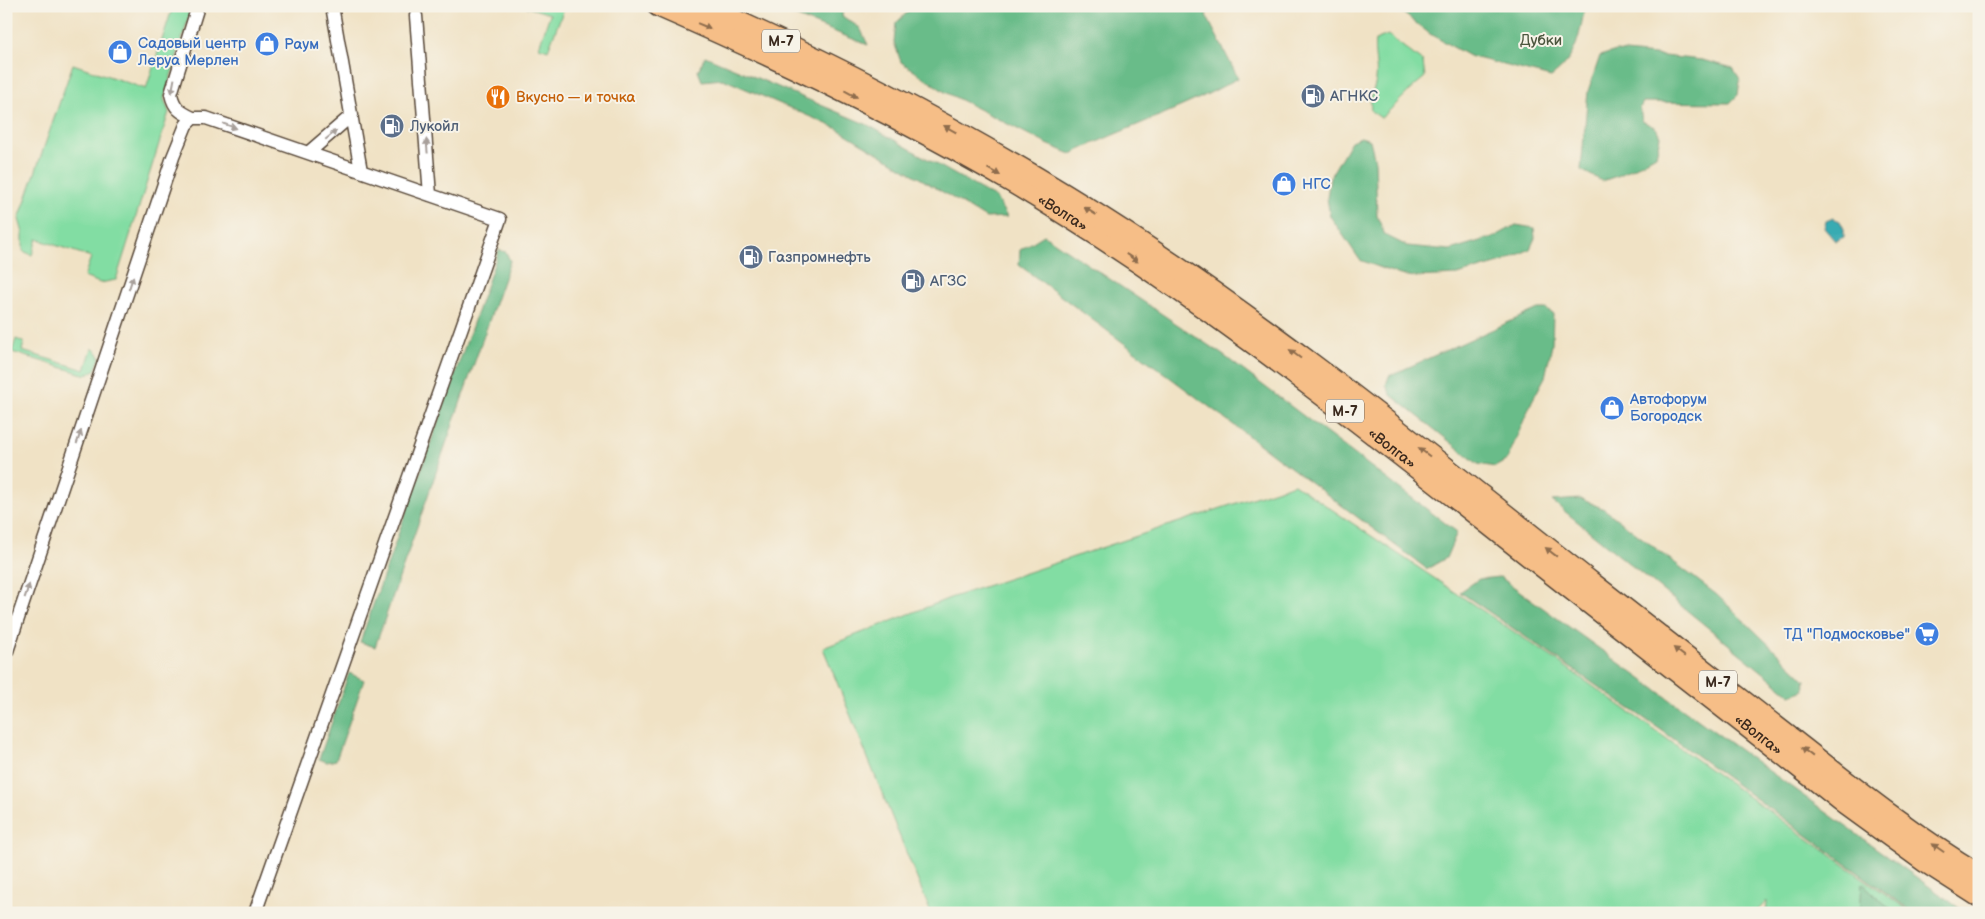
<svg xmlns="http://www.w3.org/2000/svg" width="1985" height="919" viewBox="0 0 1985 919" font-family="'Balsamiq Sans',sans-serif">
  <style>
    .green { fill: #82dda3; stroke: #5e8460 }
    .forest { fill: #69bc89; stroke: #527354 }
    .water { fill: #39abb2; stroke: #3a6a68 }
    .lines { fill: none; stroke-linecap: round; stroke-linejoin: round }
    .minor-casing { stroke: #564637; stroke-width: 15 }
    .trunk-casing { stroke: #564637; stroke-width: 24 }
    .minor { stroke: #fff; stroke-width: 12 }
    .trunk { stroke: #f6be87; stroke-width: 21 }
    .oneway { fill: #8f6d4d }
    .oneway2 { fill: #a79f9a }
    .labels { text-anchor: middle; stroke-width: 4; stroke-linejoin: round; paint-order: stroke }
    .shield { fill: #f7f3e8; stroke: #73665b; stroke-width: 1 }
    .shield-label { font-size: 14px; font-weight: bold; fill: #3b2a1e }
    .park-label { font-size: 15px; fill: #4d573f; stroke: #f7f3e8 }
    .shop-label { font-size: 15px; fill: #366cbe; stroke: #f7f3e8; text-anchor: start }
    .service-label { font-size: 15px; fill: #4e5e75; stroke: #f7f3e8; text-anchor: start }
    .food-label { font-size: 15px; fill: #c56008; stroke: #f7f3e8; text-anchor: start }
    .street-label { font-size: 15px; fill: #3b2a1e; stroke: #f7f3e8 }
  </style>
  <rect width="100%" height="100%" fill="#f7f3e8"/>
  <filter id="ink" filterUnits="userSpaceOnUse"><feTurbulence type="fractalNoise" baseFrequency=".02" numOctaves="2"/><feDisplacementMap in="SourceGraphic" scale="10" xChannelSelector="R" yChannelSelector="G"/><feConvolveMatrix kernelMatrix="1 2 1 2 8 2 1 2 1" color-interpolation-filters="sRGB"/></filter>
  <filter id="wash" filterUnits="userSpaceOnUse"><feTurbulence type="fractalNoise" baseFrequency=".0096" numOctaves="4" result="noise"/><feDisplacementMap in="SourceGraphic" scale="20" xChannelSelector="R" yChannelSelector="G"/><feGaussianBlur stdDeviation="1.12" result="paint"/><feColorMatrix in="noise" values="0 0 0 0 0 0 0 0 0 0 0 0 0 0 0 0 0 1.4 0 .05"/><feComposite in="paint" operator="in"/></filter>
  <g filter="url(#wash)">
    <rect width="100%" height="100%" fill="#f0e2c5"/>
    <path class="green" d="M173 6H192L164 99 169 112 116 280 100 283 84 277 91 257 37 239 32 255 23 251V233L19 219 73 64 146 89Z
      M524 6H565L548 50 539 47 550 14Z
      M1388 35 1423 62 1425 77C1409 89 1397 105 1381 118L1371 111C1369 94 1374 93 1376 80 1378 67 1373 54 1375 40Z
      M16 339 24 342 22 351 85 370 92 348 98 353 100 358 95 370 86 375 12 352Z
      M1294 484 1556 660 1912 913H1895L1862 883 1861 913H1766L1767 901 1755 913H931L823 648 950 598Z"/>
    <path class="forest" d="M770 6H843L842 16 860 28 868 45Z
      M929 6H1211L1206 15 1238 78C1185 109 1126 127 1071 154L1047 144 945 92 901 62 894 42 896 23 911 9Z
      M1394 6H1585C1579 37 1577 58 1551 77L1469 56 1430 34Z
      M1616 51 1702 60 1733 68 1740 79 1738 95 1730 103 1643 102 1640 108 1642 121 1656 128 1660 136 1656 155 1620 175 1602 181 1581 170 1588 91 1600 56Z
      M705 56 868 125 996 198 1007 217 986 218 836 128 723 79 702 81 698 71Z
      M1361 137 1370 140 1375 161 1377 216 1385 235 1407 246 1450 250 1496 236 1516 225 1534 228 1535 238 1530 249 1503 262 1457 275 1416 277 1400 275 1360 260 1330 216 1327 198 1330 177 1351 141Z
      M1044 235 1223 355 1457 532 1446 558 1427 569 1019 265 1020 250Z
      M499 250 506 252 510 261 375 647 360 642Z
      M1538 309H1546L1553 314 1552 345 1545 377 1532 401 1507 460 1495 467 1478 464 1391 395 1386 385 1389 376Z
      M1581 499 1604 509 1717 595 1806 680 1804 690 1791 695 1552 501Z
      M1500 577 1966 913H1914L1664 732 1460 592 1479 579Z
      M349 673 364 680 336 760 327 762 319 759Z
      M1862 883 1895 913 1860 912Z"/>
    <path class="water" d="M1833 218 1840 221 1844 229V237L1835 241 1824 228 1826 221Z"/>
  </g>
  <g filter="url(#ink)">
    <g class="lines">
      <defs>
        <path id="minor" d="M332 6 361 171
          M416 16 430 195
          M193 118C180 112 174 108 171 94L198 6
          M308 153 352 115
          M6 654 173 157 186 125 193 118H206L500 219 255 913"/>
        <g id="trunk">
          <path id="s1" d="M659 6C781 59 900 116 1014 183 1184 284 1339 406 1494 528 1611 621 1730 711 1846 804L1926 862 1979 896"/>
          <path d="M702 6C849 70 992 147 1127 234 1290 340 1441 465 1594 585 1659 636 1725 687 1790 738 1851 786 1912 835 1979 875"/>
        </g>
      </defs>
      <use href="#minor" class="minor-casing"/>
      <use href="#trunk" class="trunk-casing"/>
      <use href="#minor" class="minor"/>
      <use href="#trunk" class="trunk"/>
    </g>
    <defs><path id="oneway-solid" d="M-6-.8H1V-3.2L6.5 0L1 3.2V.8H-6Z" transform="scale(1.25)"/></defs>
    <g class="oneway">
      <use href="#oneway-solid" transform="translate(704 26) rotate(23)"/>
      <use href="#oneway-solid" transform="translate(851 94) rotate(28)"/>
      <use href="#oneway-solid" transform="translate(950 129) rotate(-151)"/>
      <use href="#oneway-solid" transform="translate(994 172) rotate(29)"/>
      <use href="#oneway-solid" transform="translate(1090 211) rotate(-148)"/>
      <use href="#oneway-solid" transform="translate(1132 258) rotate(34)"/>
      <use href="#oneway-solid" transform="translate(1295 354) rotate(-143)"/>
      <use href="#oneway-solid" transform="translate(1424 452) rotate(-143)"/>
      <use href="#oneway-solid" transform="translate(1551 552) rotate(-142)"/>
      <use href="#oneway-solid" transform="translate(1679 652) rotate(-142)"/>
      <use href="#oneway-solid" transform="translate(1807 752) rotate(-142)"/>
      <use href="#oneway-solid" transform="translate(1938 848) rotate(-145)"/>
    </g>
    <g class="oneway2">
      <use href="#oneway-solid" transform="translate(173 86) rotate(101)"/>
      <use href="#oneway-solid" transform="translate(230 126) rotate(19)"/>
      <use href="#oneway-solid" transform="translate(331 135) rotate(-40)"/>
      <use href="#oneway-solid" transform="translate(427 146) rotate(-95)"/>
      <use href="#oneway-solid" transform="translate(131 283) rotate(-72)"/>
      <use href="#oneway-solid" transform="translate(79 437) rotate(-71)"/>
      <use href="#oneway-solid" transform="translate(27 591) rotate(-71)"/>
    </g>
  </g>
  <defs>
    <symbol id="shop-disc" viewBox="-11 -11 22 22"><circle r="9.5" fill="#3f7fe0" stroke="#f7f3e8"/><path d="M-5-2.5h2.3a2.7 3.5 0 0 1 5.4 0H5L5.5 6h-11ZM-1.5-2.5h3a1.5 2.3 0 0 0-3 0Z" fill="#fff"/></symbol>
    <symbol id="fuel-disc" viewBox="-11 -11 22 22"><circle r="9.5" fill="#5c6f8a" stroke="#f7f3e8"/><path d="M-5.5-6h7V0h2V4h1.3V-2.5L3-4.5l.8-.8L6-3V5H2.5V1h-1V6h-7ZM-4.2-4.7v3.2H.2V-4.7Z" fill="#fff"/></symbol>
    <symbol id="restaurant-disc" viewBox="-11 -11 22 22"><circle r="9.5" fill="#e8710a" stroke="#f7f3e8"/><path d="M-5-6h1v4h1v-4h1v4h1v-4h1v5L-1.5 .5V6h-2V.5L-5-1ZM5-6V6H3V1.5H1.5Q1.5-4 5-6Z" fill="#fff"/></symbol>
    <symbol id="supermarket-disc" viewBox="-11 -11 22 22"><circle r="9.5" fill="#3f7fe0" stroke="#f7f3e8"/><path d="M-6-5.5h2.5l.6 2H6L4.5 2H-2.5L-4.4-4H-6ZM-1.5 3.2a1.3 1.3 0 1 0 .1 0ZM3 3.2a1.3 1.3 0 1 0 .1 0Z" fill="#fff"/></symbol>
  </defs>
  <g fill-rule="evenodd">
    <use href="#shop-disc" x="253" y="30" width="28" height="28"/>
    <use href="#shop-disc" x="106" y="38" width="28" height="28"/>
    <use href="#fuel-disc" x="1299" y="82" width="28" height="28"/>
    <use href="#restaurant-disc" x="484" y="83" width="28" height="28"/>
    <use href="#fuel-disc" x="378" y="112" width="28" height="28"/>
    <use href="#shop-disc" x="1270" y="170" width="28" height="28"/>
    <use href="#fuel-disc" x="737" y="243" width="28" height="28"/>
    <use href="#fuel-disc" x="899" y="267" width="28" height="28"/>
    <use href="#shop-disc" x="1598" y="394" width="28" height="28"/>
    <use href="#supermarket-disc" x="1913" y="620" width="28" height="28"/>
  </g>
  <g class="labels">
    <g class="shield">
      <rect x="762" y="29.5" width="38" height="23" rx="4"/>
      <rect x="1326" y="399.5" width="38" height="23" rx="4"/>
      <rect x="1699" y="670.5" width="38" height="23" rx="4"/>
    </g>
    <g class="shield-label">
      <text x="781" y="46">М-7</text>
      <text x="1345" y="416">М-7</text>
      <text x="1718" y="687">М-7</text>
    </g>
    <g class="park-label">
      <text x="1541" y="45">Дубки</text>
    </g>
    <g class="shop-label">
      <text x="138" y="48">Садовый центр<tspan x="138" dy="17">Леруа Мерлен</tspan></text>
      <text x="284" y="49">Раум</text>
      <text x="1302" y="189">НГС</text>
      <text x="1630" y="404">Автофорум<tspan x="1630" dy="17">Богородск</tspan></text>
      <text x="1910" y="639" text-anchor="end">ТД "Подмосковье"</text>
    </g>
    <g class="service-label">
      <text x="1330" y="101">АГНКС</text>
      <text x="410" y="131">Лукойл</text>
      <text x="768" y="262">Газпромнефть</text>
      <text x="930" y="286">АГЗС</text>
    </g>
    <g class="food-label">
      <text x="516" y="102">Вкусно — и точка</text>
    </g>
    <g class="street-label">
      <text dy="5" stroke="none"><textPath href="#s1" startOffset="454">«Волга»</textPath></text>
      <text dy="5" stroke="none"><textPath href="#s1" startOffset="859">«Волга»</textPath></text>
      <text dy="5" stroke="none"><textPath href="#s1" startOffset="1324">«Волга»</textPath></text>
    </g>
  </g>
  <rect width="1985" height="919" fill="none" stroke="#f7f3e8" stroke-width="25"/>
</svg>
